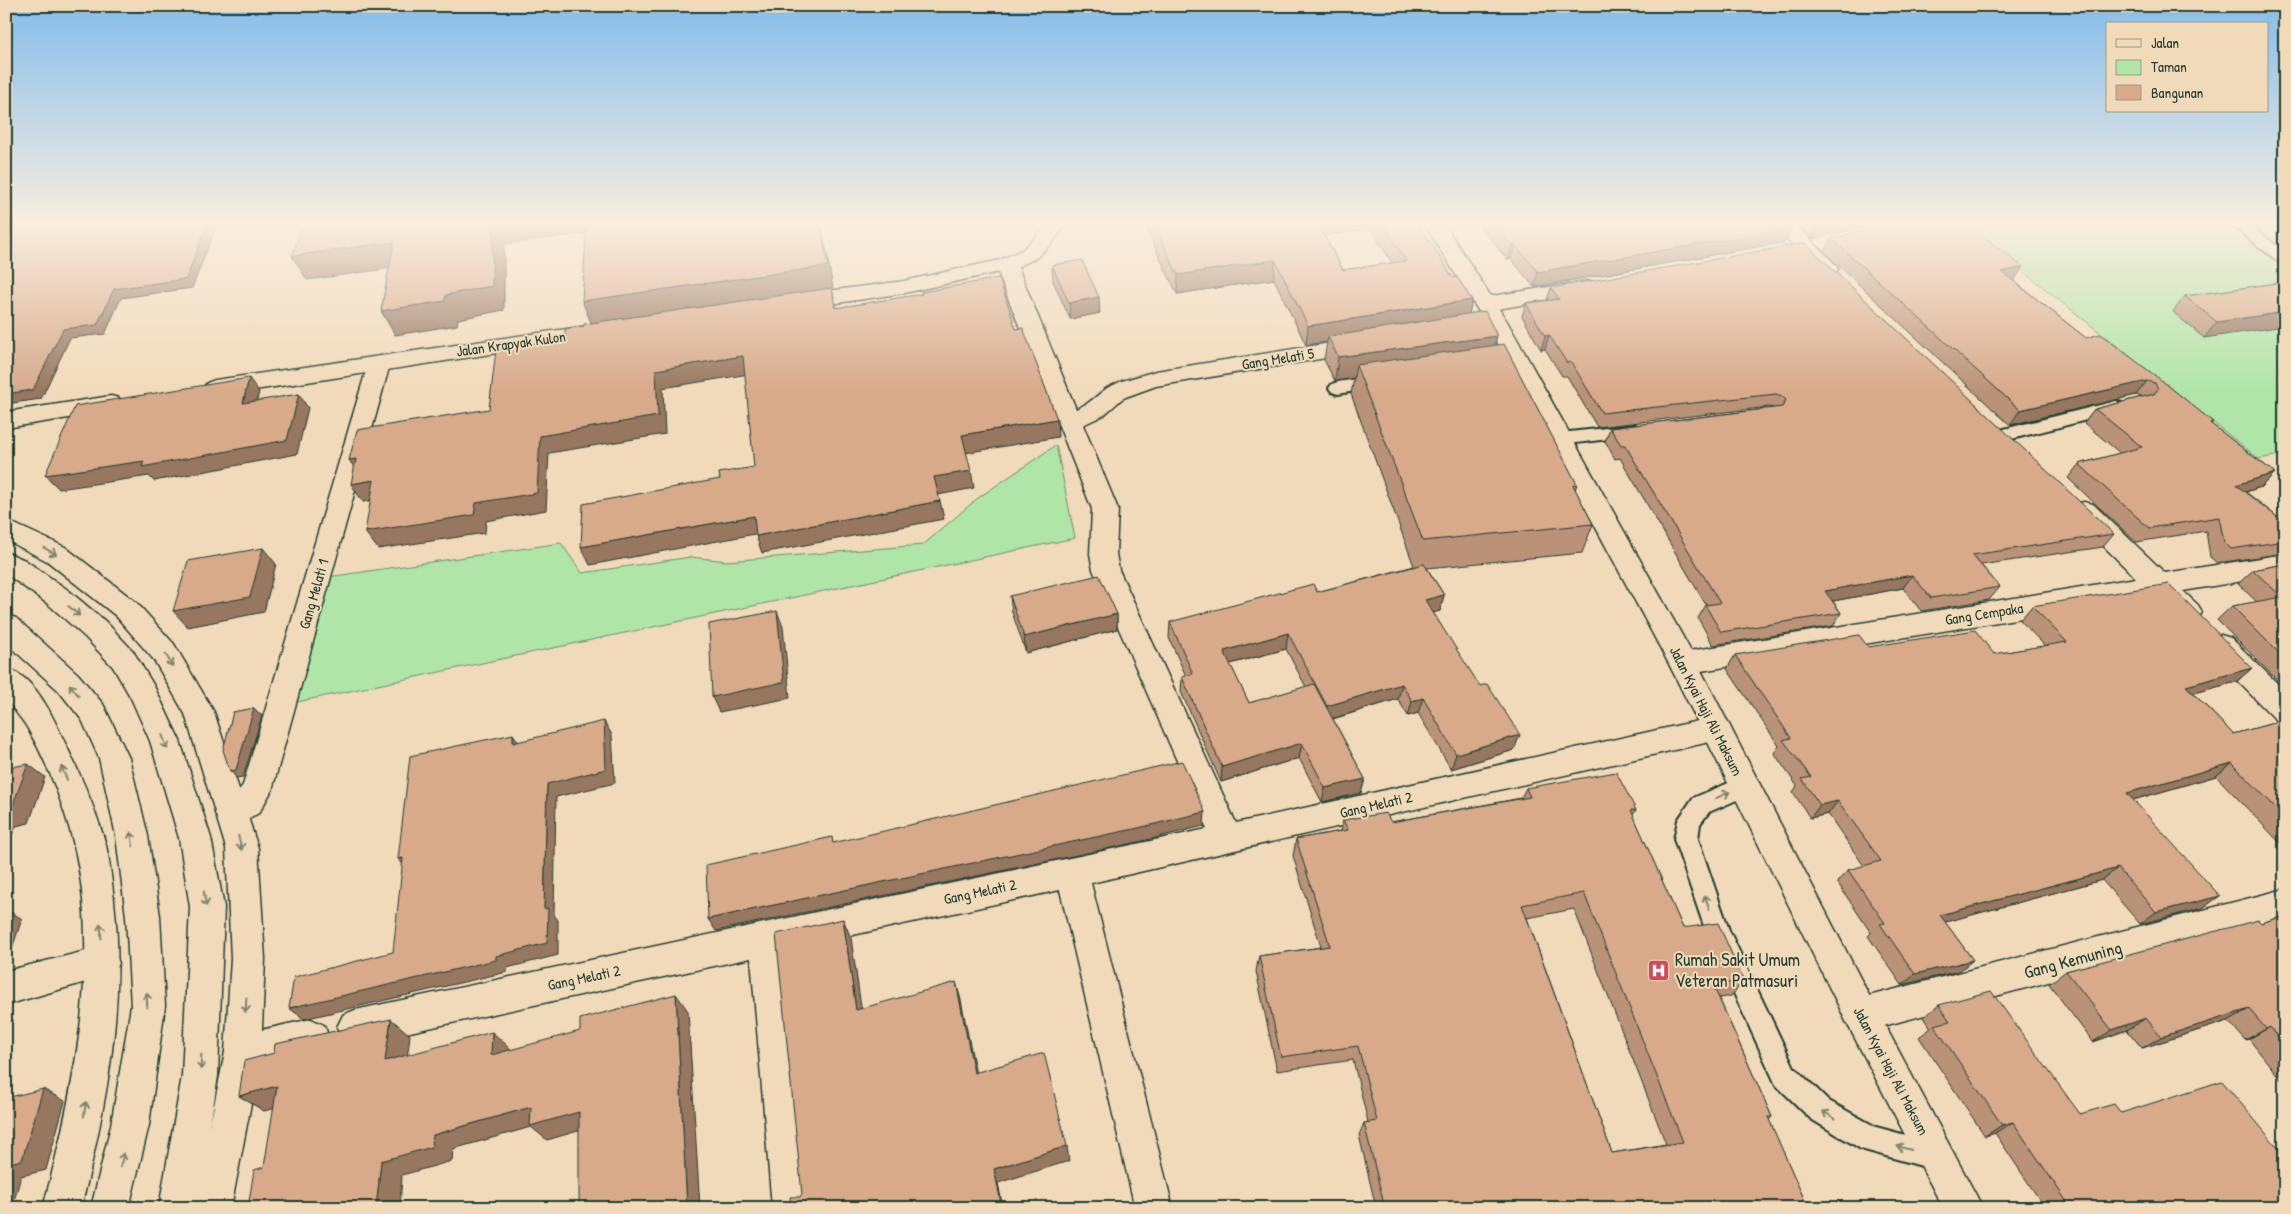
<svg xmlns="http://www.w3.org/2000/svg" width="2291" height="1214" viewBox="0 0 2291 1214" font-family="'Patrick Hand',sans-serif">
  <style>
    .green { fill: #afe5a7; stroke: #67916e }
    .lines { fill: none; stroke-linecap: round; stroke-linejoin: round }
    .lane-casing { stroke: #1f3d34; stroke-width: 4 }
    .street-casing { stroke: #1f3d34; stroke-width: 3 }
    .secondary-casing { stroke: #1f3d34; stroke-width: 3 }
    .highway-casing { stroke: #1f3d34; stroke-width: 3 }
    .lane { fill: #f1dab9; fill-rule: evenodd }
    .street { fill: #f1dab9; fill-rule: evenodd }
    .secondary { fill: #f1dab9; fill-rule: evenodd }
    .highway { fill: #f1dab9; fill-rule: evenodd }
    .wall { fill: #ba9277; stroke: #1f3d34; fill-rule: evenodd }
    .shaded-wall { fill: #977761; stroke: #1f3d34 }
    .building { fill: #d8aa8a; stroke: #1f3d34; fill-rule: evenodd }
    .oneway { stroke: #7d8470 }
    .labels { text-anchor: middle; stroke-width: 4; stroke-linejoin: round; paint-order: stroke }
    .street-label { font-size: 15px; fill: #1f3d34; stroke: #f1dab9 }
    .near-poi-label { font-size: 18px; fill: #1f3d34; stroke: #f1dab9; text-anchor: start }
    .near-street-label { font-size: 18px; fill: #1f3d34; stroke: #f1dab9 }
  </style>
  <rect width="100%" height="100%" fill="#f1dab9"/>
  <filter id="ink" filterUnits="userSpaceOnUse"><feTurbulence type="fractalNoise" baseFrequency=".02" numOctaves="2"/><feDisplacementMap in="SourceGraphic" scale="10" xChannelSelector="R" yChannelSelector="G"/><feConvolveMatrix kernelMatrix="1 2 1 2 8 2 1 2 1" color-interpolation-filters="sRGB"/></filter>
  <g filter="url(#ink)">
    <path class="green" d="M1961 222H2285V454L2259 459Z
      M1056 445 1075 538 283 705 321 578 561 543 582 573 691 557 727 561 923 545 978 498Z"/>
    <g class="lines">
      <defs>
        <path id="lane" d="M2228 222H2245L2285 252V265L2280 263Z
          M1378 376 1384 378 1386 382 1384 386 1338 394 1332 392 1329 388 1332 384 1338 382Z
          M2116 401 2122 403 2125 407 2122 411 2004 441 1998 439 1995 435 1998 431 2004 429Z
          M1635 425 1641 427 1644 431 1641 435 1560 445 1554 443 1551 439 1554 435 1560 433Z
          M1745 776 1753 779 1756 786 1753 793 1709 812 1700 824 1698 839 1729 930 1794 1067 1829 1101 1876 1127 1946 1146 1950 1156 1946 1166 1936 1170 1861 1149 1811 1119 1776 1085 1706 932 1674 839 1678 820 1693 798Z"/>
        <path id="street" d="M1771 222H1793L1835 264 1838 269 1835 274 1827 275 1819 274Z
          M1006 259 1013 261 1017 265 1076 409 1088 403 1107 388 1122 381 1156 371 1362 338 1370 340 1373 345 1370 350 1362 352 1156 386 1123 398 1104 415 1083 425 1118 509 1116 554 1119 570 1236 823 1716 717 1727 720 1731 729 1727 738 1091 883 1173 1208H1135L1060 890 784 950 810 1208H772L751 958 355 1044 343 1039 337 1027 343 1015 355 1010 1207 829 1093 570 1090 554 1092 509 995 265 999 261Z
          M1586 281 1594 282 1597 287 1594 292 1486 311 1478 309 1475 304 1478 299 1486 297Z
          M379 357 387 359 390 364 272 790 259 813 231 827 220 823 215 813C222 800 235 797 243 785L368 364 371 359Z
          M2084 502 2093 504 2165 573 2285 554V574L2183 591 2198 605 2202 612 2198 619C2178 626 2167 609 2154 596L1683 674 1673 671 1669 663 1673 655 1683 652 2136 578 2075 518 2071 511 2075 504Z
          M2221 635 2231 638 2285 691V722L2275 719 2211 654 2207 646 2211 638Z
          M2285 889V919L1861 1032 1849 1027 1843 1015 1849 1003 1861 998Z
          M102 947 114 952 119 963 114 974 6 1005V971Z
          M311 1019 324 1025 329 1037 324 1049 311 1055 243 1070 230 1065 225 1052 230 1039 243 1034Z"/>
        <path id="secondary" d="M1047 222H1067L1052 243 1036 258 1013 269 904 293 797 309 789 307 786 302 789 297 797 295 904 281 1000 260 1022 250 1038 235Z
          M1423 222H1443L1508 323 1693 655 1873 1003 1983 1208H1943L1849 1027 1670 666 1486 323Z
          M601 324 609 326 612 331 609 336 215 396 207 393 203 388 207 383 215 380Z
          M111 396 119 398 123 404 119 410 6 428V412Z
          M6 520 65 547 136 602 174 644 214 712 258 848 265 959 261 1052 231 1208H193L225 1052 231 959 226 848 185 714 154 660 116 616 47 561 6 540Z
          M6 668C36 677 53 717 65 743 81 776 96 810 106 845 110 863 112 882 114 901 126 1005 106 1107 81 1208H43C74 1091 105 946 69 827 59 793 45 759 28 729 24 721 8 703 6 698 3 690 6 676 6 668Z"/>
        <path id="highway" d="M6 552 25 560 68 590 106 622 133 651 154 686 180 741 211 838 224 907 218 1076 197 1208H159L182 1076 190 907 179 838 150 741 131 698 113 667 86 638 48 604 6 574Z
          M6 615 16 618 78 674 103 704 129 758 148 836 160 916 165 1006 149 1125 129 1208H91L111 1125 131 1006 126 916 116 836 99 758 82 720 58 690 6 643Z"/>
      </defs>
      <use href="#lane" class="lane-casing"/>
      <use href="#street" class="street-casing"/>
      <use href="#secondary" class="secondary-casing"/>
      <use href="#highway" class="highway-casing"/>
      <use href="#lane" class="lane"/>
      <use href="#street" class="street"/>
      <use href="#secondary" class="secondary"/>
      <use href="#highway" class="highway"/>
    </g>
    <path class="wall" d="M1143 222H1417L1453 278 1472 300 1469 314 1494 346 1577 484 1575 490 1593 524 1582 553 1427 568 1444 595 1440 611 1433 612 1514 750 1451 769 1418 713 1408 716 1398 699 1333 719 1365 779 1361 793 1322 802 1299 758 1221 782 1181 692 1182 677 1186 676 1169 638 1170 622 1317 592 1414 566 1351 394 1354 378 1335 381 1324 360 1327 342 1306 345 1274 279 1177 294ZM1371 229 1392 263 1343 270 1324 235ZM1286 649 1306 687 1249 703 1230 664Z
      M1476 222H1787L1792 228 1785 242 1534 287 1511 259 1508 260Z
      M1795 222H1887L1811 239Z
      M2261 222H2285V236H2281Z
      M1831 238 2014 281 2086 338 2213 422 2211 424 2275 473 2261 487 2246 492 2285 523V553L2217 563 2210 557 2206 531 2136 542 2068 478 2079 464 2120 453 2084 423 2095 409 2142 397 2136 395 2010 425 1824 252Z
      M1052 265 1100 313 1070 319 1053 281Z
      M2285 282 2204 338 2173 312 2185 296Z
      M1551 288 2114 534 2103 547 1981 565 2000 587 1989 600 1921 611 1903 588 1833 601 1841 613 1833 626 1713 645 1698 618 1706 605 1620 458 1615 459 1605 441 1610 428 1773 408 1769 407 1597 427 1567 376H1562L1545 349 1541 350 1522 316 1526 303 1547 300Z
      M2285 564V688L2217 620 2232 606 2257 602 2238 584 2253 570Z
      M1010 596 1117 614V629L1026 653 1012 612Z
      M2032 606 2252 668 2236 682 2193 693 2233 734 2285 720V848L2216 776 2133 800 2203 908 2140 924 2102 880 1945 922 1973 960 1959 971 1902 985 1868 936 1871 933 1837 882 1848 870 1864 866 1828 814 1810 818 1793 792 1797 786 1774 753 1779 746 1727 669 1735 655 1868 647 1994 654 2045 646 2020 620Z
      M1526 788 1636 810 1633 815 1683 928 1744 981 1731 996 1719 998 1772 1117 1769 1120 1808 1208H1376L1359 1135 1364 1123 1368 1122 1353 1060 1277 1071 1256 971 1259 956 1321 947 1293 856 1296 839 1341 831 1343 820 1391 822 1521 798ZM1574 909 1666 1144 1612 1153 1527 918Z
      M2285 916V1085L2249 1039 2245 1040 2228 1021 2142 1048 2127 1030 2093 1042 2049 984 2066 971 2261 923Z
      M1939 1005 2080 1114 2121 1113 2285 1208H2045L1995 1133 1985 1136 1919 1037 1931 1028 1924 1017Z"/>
    <path class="shaded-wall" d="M208 222H218L192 288 121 298 105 334 70 338 41 399 6 404V394L63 329 114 289Z
      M493 222H594L597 232 504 244V310L458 319 457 325 395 335 381 311 446 295Z
      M1313 222H1372L1371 229 1312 237Z
      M1829 222H1887L1811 239 1817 225Z
      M1792 228 1785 242 1534 287 1538 272Z
      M822 229 827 253 833 289 832 290 836 305 839 326 592 325 582 301Z
      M2285 232V236H2281Z
      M394 242 407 266 307 280 292 256Z
      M1512 245H1515L1511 259 1508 260Z
      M1275 260 1274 279 1177 294 1178 275Z
      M2023 267 2014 281 1993 286 2002 272Z
      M1099 297 1100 313 1070 319 1069 303Z
      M1472 300 1468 319 1328 337 1327 342 1306 345 1308 326Z
      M2285 312V326L2204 338 2217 322Z
      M1549 335 1545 349 1541 350 1545 336Z
      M1497 336 1490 360 1356 365 1354 378 1335 381 1338 357Z
      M743 356 749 374 663 388 665 434 549 453 546 510 486 521 485 533 378 549 365 532 476 503 540 436 656 370Z
      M249 378 259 392 253 417 243 403Z
      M2147 381 2136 395 2010 425 2020 410Z
      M299 394 308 408 297 454 154 481 149 476 59 489 45 475Z
      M1057 419 1058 437 965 453 962 435Z
      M356 459 361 477 349 460Z
      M971 471 974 488 938 495 934 477Z
      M2275 473 2261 487 2223 499 2236 485Z
      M374 480 386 498 363 502 351 484Z
      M940 501 944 519 762 553 756 536Z
      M754 516 760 533 590 565 581 547Z
      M263 548 276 564 264 612 188 627 173 611Z
      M1912 575 1903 588 1817 604 1825 591Z
      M1444 595 1440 611 1421 616 1425 600Z
      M777 611 783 627 790 698 719 712 712 697Z
      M1117 614V629L1026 653 1024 637Z
      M1288 633 1286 649 1222 666 1224 651Z
      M2252 668 2236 682 2171 699 2186 686Z
      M1402 684 1398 699 1324 721 1327 706Z
      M1423 698 1418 713 1408 716 1412 701Z
      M254 708 262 716 243 777 237 778 230 771Z
      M604 721 612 735 615 783 556 797 554 915 558 920V955L507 968V972L304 1019 289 1008 496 956 544 909 547 784Z
      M513 734 523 748 513 743Z
      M1520 735 1514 750 1451 769 1456 754Z
      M1302 743 1299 758 1221 782 1222 767Z
      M2232 763 2216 776 2112 806 2127 793Z
      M28 764 45 777 29 823 16 826 6 850V811Z
      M1365 779 1361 793 1322 802 1325 788Z
      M1838 801 1828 814 1810 818 1820 805Z
      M1205 812 1204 826 1134 843 716 931 708 919Z
      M403 858 410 872 398 859Z
      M2118 868 2102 880 1927 927 1940 915Z
      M2220 896 2203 908 2140 924 2156 912Z
      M6 909 22 919 6 966Z
      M843 919 851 938 864 1027 856 1010Z
      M1973 960 1959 971 1902 985 1915 974Z
      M956 982 961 1000 979 1089 974 1073Z
      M676 994 688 1011 700 1208H687Z
      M2249 1009 2228 1021 2142 1048 2161 1037Z
      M2146 1018 2127 1030 2093 1042 2112 1030Z
      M391 1019 410 1035 405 1077 385 1061Z
      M2270 1027 2249 1039 2245 1040 2266 1029Z
      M492 1032 510 1048 509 1071 491 1055Z
      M277 1086 300 1102 264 1111 239 1096Z
      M43 1089 65 1101 46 1170 21 1176 12 1208H6V1164Z
      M531 1107 579 1112 595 1126 547 1140 531 1127 453 1149 452 1161 402 1175 400 1208H376L381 1161 433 1135Z
      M2013 1122 1995 1133 1985 1136 2002 1125Z
      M1067 1146 1069 1161 998 1183 1003 1208H1002L994 1169Z"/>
    <path class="building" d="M6 222H208L186 279 114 289 97 325 63 329 33 390 6 394Z
      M303 222H493L492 286 446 295 445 301 381 311 394 242 292 256Z
      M587 222H820L828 266 582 301Z
      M1152 222H1316L1343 270 1406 261 1382 222H1417L1453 278 1457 277 1472 300 1308 326 1275 260 1178 275Z
      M1492 222H1787L1792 228 1538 272 1515 245H1512Z
      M1815 222H1829L1817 225Z
      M1903 222H1965L2023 267 2002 272 2086 338 2100 334 2165 383 2213 422 2210 423 2275 473 2236 485 2285 523V541L2231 549 2224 542 2219 517 2149 528 2079 464 2142 447 2095 409 2154 394 2158 389 2155 383 2147 381 2020 410 1831 238Z
      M1805 243 2114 534 1972 555 2000 587 1931 598 1912 575 1825 591 1841 613 1721 632 1705 605 1720 603 1625 445H1621L1610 428 1782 407 1786 400 1782 396 1776 394 1602 413 1571 362 1567 363 1549 335 1545 336 1526 303 1559 299 1551 288Z
      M1082 260 1099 297 1069 303 1052 265Z
      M999 278 1016 329 1023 328 1057 419 962 435 971 471 934 477 940 501 756 536 754 516 581 547 583 504 720 479 719 473 754 467 743 356 656 370 658 416 540 436 537 493 476 503 474 515 365 532 374 480 351 484 356 459 349 460 357 430 489 409 496 350 565 338V329L584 326V324L832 288 835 308 922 294 921 292Z
      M2285 282V312L2217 322 2185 296Z
      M1485 311 1497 336 1338 357 1328 337Z
      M1504 344 1577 484 1573 485 1593 524 1423 541 1356 365Z
      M249 378 243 403 299 394 287 440 142 467 144 461 45 475 75 406Z
      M263 548 250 597 173 611 188 561Z
      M1424 564 1444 595 1425 600 1480 686 1487 684 1520 735 1456 754 1423 698 1412 701 1402 684 1327 706 1288 633 1224 651 1249 703 1314 684 1365 779 1325 788 1302 743 1222 767 1182 677 1193 674 1170 622 1313 584 1317 592Z
      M2285 564V659L2232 606 2282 597 2253 570Z
      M1099 575 1117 614 1024 637 1010 596Z
      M2169 584 2252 668 2186 686 2233 734 2285 720V817L2232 763 2127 793 2220 896 2156 912 2118 868 1940 915 1973 960 1915 974 1880 924 1885 923 1848 870 1881 861 1838 801 1820 805 1802 779 1811 777 1783 740 1791 738 1735 655 1859 635 1868 647 1975 630 1994 654 2067 642 2032 606Z
      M777 611 784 682 712 697 709 624Z
      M254 708 236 770 230 771 223 750 233 712Z
      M604 721 606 769 547 784 544 909 548 908 547 943 496 956V960L289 1008 294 977 393 952 403 858 398 859 410 756 513 734V743Z
      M1182 761 1205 812 1134 829 708 919 706 865 832 837 833 843Z
      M28 764 11 810 6 811V768Z
      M1616 772 1636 810H1631L1683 928 1718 923 1744 981 1713 985 1772 1117H1768L1808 1208H1385L1364 1123 1377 1121 1358 1046 1281 1057 1259 956 1330 946 1296 839 1348 830 1343 820 1386 813 1391 822 1530 797 1526 788ZM1584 893 1683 1142 1612 1153 1522 905Z
      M2285 916V1045L2270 1027 2266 1029 2249 1009 2161 1037 2146 1018 2112 1030 2066 971 2258 920 2261 923Z
      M843 919 856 1010 956 982 974 1073 1044 1053 1067 1146 994 1169 1002 1208H791L790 1197H800L802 1194 776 934Z
      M1991 991 2080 1114 2114 1104 2121 1113 2222 1081 2285 1156V1208H2071L2013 1122 2002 1125 1934 1025 1950 1021 1939 1005Z
      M676 994 687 1208H579V1112L530 1126 531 1107 433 1135 432 1147 381 1161 376 1208H248L254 1170 264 1167 277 1086 239 1096 244 1061 274 1053 275 1044 391 1019 385 1061 492 1032 491 1055 580 1031V1019Z
      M43 1089 22 1160 6 1164V1098Z"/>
    <defs><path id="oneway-shaft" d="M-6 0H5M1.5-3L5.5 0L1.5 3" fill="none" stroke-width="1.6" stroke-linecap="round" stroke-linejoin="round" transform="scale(1.25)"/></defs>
    <g class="oneway">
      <use href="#oneway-shaft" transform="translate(50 551) rotate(29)"/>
      <use href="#oneway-shaft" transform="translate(74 611) rotate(41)"/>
      <use href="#oneway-shaft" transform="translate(169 660) rotate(60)"/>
      <use href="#oneway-shaft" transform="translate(74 690) rotate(-129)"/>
      <use href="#oneway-shaft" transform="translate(165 742) rotate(69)"/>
      <use href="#oneway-shaft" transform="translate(64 773) rotate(-114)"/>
      <use href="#oneway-shaft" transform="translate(1723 795) rotate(-24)"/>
      <use href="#oneway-shaft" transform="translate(132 839) rotate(-99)"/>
      <use href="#oneway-shaft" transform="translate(240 843) rotate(76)"/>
      <use href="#oneway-shaft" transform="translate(205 899) rotate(81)"/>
      <use href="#oneway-shaft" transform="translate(1707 902) rotate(-109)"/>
      <use href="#oneway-shaft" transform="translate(101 931) rotate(-93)"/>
      <use href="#oneway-shaft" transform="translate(147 1000) rotate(-92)"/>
      <use href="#oneway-shaft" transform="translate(246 1005) rotate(93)"/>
      <use href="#oneway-shaft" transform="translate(201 1062) rotate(92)"/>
      <use href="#oneway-shaft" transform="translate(85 1109) rotate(-81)"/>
      <use href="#oneway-shaft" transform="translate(1829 1115) rotate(-150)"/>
      <use href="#oneway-shaft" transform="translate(1904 1148) rotate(-165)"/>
      <use href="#oneway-shaft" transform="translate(122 1160) rotate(-76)"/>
    </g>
  </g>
  <linearGradient id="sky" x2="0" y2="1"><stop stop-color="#85bdeb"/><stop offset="0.57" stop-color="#f9eee0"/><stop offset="1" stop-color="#f9eee0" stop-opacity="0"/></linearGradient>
  <rect width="2291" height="392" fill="url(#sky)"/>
  <defs>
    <symbol id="hospital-square" viewBox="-11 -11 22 22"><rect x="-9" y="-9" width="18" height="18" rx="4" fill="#d1495b" stroke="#f1dab9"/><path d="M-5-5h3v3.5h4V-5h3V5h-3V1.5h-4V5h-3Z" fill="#fff"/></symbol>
  </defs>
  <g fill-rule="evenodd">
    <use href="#hospital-square" x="1646" y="958" width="25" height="25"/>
  </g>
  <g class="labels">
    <g class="street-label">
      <text transform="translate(511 344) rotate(-8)" y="5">Jalan Krapyak Kulon</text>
      <text transform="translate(1278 359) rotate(-9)" y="5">Gang Melati 5</text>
      <text transform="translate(314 594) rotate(-74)" y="5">Gang Melati 1</text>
      <text transform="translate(1984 614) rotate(-9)" y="5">Gang Cempaka</text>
      <text transform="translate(1706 711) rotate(63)" y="5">Jalan Kyai Haji Ali Maksum</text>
      <text transform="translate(1376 805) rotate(-13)" y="5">Gang Melati 2</text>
      <text transform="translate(980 892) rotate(-12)" y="5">Gang Melati 2</text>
      <text transform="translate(584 978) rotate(-12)" y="5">Gang Melati 2</text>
      <text transform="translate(1891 1071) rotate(62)" y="5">Jalan Kyai Haji Ali Maksum</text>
    </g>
    <g class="near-poi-label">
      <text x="1675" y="966">Rumah Sakit Umum<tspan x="1675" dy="21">Veteran Patmasuri</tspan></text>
    </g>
    <g class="near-street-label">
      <text transform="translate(2073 960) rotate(-15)" y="6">Gang Kemuning</text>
    </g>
  </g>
  <rect width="2291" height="1214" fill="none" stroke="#f1dab9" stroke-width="25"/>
  <rect x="12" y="12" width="2266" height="1189" fill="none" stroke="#1f3d34" stroke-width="2" filter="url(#ink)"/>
  <rect x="2106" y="22" width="162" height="90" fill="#f1dab9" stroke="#9d9b84"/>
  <rect x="2116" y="39" width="25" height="8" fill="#f1dab9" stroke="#9d9b84"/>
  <text x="2151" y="48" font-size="15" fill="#1f3d34">Jalan</text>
  <rect x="2116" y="60" width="25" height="15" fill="#afe5a7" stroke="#9d9b84"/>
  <text x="2151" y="72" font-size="15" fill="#1f3d34">Taman</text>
  <rect x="2116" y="85" width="25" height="15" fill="#d8aa8a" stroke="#9d9b84"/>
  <text x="2151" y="98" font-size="15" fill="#1f3d34">Bangunan</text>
</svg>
